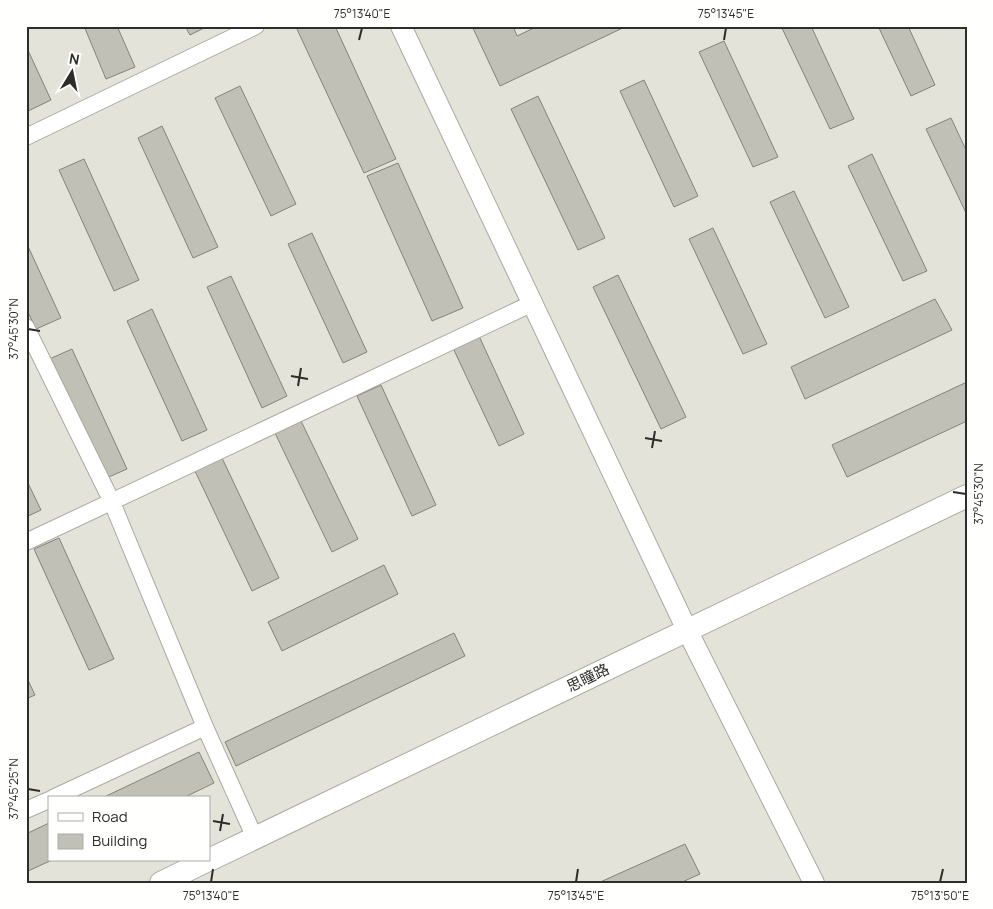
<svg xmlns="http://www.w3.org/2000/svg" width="993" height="909" viewBox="0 0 993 909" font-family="Manrope,'Noto Sans SC',sans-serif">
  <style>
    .building { fill: #c1c0b7; stroke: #83837b }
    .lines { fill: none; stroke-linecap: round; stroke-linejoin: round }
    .minor-casing { stroke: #aaaaa1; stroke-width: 18 }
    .tertiary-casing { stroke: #aaaaa1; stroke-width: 22 }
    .secondary-casing { stroke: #aaaaa1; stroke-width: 24 }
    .minor { stroke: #fff; stroke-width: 16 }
    .tertiary { stroke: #fff; stroke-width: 20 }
    .secondary { stroke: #fff; stroke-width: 22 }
    .ticks { fill: none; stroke: #2d2d29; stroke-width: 2 }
    .labels { text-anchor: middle; stroke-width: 4; stroke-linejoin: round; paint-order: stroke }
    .street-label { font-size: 15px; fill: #2d2d29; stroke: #fffffe }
    .neatline { fill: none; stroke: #2d2d29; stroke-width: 2 }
    .ticks-label { font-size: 12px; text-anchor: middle; fill: #2d2d29 }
  </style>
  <rect width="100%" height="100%" fill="#e3e3da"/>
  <path class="building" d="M84 26H117L135 67 106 79Z
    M185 26H208L190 35Z
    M299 26H335L396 159 364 173 296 27Z
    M472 26H513L517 36 538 26H627L500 86Z
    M781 26H811L854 119 830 129Z
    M878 26H908L935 85 911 96Z
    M724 41 778 157 753 167 699 52Z
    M26 46 51 100 26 112Z
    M644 80 698 196 674 207 620 91Z
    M240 86 296 204 271 216 215 98Z
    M538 96 605 238 578 250 511 109Z
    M951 118 967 152V215L926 129Z
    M162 126 218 247 193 258 138 138Z
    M872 154 927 271 903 281 848 166Z
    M84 159 139 280 114 291 59 170Z
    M398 163 463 308 432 321 367 176Z
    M794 191 849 307 825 318 770 202Z
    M713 228 767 344 743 354 689 239Z
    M312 233 367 352 343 363 288 244Z
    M26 242 61 318 36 329 26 308Z
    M618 275 686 417 661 429 593 287Z
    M231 276 287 396 262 408 207 287Z
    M935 299 952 330 805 399 791 367Z
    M152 309 207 430 182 441 127 321Z
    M479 336 524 434 499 446 453 348Z
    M72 349 127 469 102 480 47 360Z
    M967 382V421L847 477 832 445Z
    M381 385 436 505 412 516 357 396Z
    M301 421 358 539 332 552 275 433Z
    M222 458 279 578 252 591 195 471Z
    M26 479 41 510 26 517Z
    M59 538 114 659 89 670 34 549Z
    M384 565 398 594 282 651 268 622Z
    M454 633 465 656 236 766 225 742Z
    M26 676 35 695 26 699Z
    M199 752 214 783 183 798H102Z
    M49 823V860H52L26 872V834Z
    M685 844 700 874 680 883H598Z"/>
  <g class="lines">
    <defs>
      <path id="minor" d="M26 137 256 26
        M26 327 111 500 205 727 255 838
        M26 542 533 303
        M53 798 205 727
        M26 810 49 800"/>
      <path id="tertiary" d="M401 26 687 630 814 883"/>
      <path id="secondary" d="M209 860 967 496
        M161 883 208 860"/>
    </defs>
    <use href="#minor" class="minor-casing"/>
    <use href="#tertiary" class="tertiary-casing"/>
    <use href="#secondary" class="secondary-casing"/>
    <use href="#minor" class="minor"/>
    <use href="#tertiary" class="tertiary"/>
    <use href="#secondary" class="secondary"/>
  </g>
  <path class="ticks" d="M359 40 362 28M724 40 726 28M28 329 40 331M291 376 308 379M298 386 301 368M645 438 662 441M652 448 655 431M953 492 966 494M28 789 40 791M213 821 230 824M220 831 223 814M211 882 213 869M576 882 578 869M940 882 943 869"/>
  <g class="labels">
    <g class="street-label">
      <text transform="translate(588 678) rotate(-26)" y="5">思瞳路</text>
    </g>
  </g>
  <rect width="993" height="909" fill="none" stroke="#fffffe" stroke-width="55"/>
  <rect x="48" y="796" width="162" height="65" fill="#fffffe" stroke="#ababa9"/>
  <rect x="58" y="813" width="25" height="8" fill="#ffffff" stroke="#ababa9"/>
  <text x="92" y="822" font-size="15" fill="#2d2d29">Road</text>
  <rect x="58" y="834" width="25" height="15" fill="#c1c0b7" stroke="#ababa9"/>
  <text x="92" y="846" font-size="15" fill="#2d2d29">Building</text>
  <g transform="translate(72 72) rotate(10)" stroke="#fffffe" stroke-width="4" paint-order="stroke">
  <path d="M0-4L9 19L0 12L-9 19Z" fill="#2d2d29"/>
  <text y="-8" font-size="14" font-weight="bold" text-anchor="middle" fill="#2d2d29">N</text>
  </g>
  <rect x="28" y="28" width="938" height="854" class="neatline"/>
  <g class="ticks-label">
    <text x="362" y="18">75°13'40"E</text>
    <text x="726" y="18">75°13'45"E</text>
    <text transform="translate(14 329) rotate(-90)" y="4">37°45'30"N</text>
    <text transform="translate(979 494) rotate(-90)" y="4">37°45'30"N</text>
    <text transform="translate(14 789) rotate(-90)" y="4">37°45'25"N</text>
    <text x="211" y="900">75°13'40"E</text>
    <text x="576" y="900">75°13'45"E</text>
    <text x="940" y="900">75°13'50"E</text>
  </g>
</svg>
